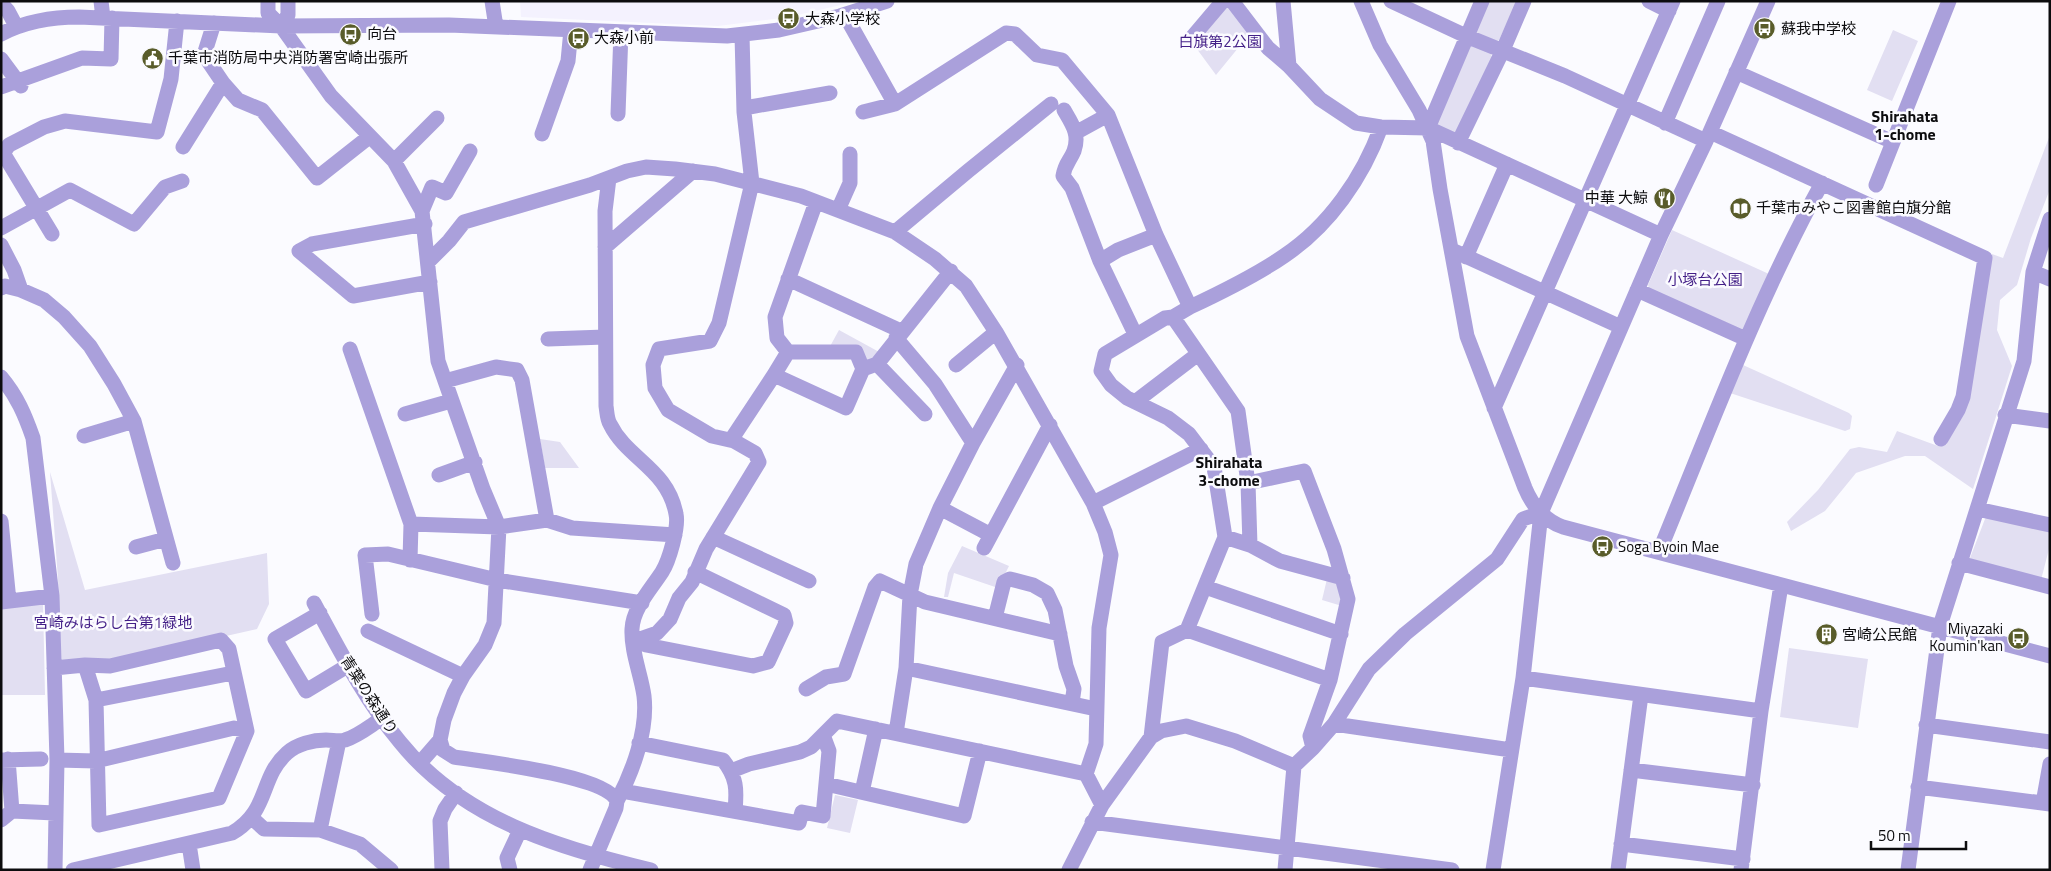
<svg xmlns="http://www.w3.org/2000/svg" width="2051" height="871" viewBox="0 0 2051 871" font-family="'Titillium Web','Noto Sans JP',sans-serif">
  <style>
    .built { fill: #f4f2fe }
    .green { fill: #e2dff2 }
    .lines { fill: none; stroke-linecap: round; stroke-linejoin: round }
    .minor { stroke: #aaa0db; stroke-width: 15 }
    .labels { text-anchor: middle; stroke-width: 5; stroke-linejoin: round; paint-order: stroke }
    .poi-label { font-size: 15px; fill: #0c0c0e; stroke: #fbfbff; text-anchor: start }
    .park-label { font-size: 15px; fill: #431f87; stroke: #fbfbff }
    .street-label { font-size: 15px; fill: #0c0c0e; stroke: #fbfbff }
    .neighbourhood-label { font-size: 16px; font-weight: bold; fill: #0c0c0e; stroke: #fbfbff }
  </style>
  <rect width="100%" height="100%" fill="#fbfbff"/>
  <path class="built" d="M520 1H858L789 17 718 26 521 17Z"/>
  <path class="green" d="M1487 1H1517L1499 40 1492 44 1478 38 1474 30Z
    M1230 3 1252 31 1216 75 1194 45Z
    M1893 30 1918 41 1892 101 1867 90Z
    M1475 44 1489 50 1492 57 1457 136 1438 128 1434 121 1467 47Z
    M2050 135V189L2031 238 2017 285 2000 300 1997 330 2012 366 1973 489 1925 456H1905L1856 473 1825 511 1791 531 1787 522 1818 490 1850 449 1859 447 1887 452 1897 431 1938 446 1946 445 1963 413 1968 396 1992 254 2003 258Z
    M1672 230 1769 274 1743 333 1650 291 1648 285Z
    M839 330 881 353 875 363 828 350Z
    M1743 365 1849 413 1852 416 1850 429 1845 431 1730 393Z
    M540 439 560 442 579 468H545Z
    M50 472 85 590 267 553 269 604 257 629 115 661H61L58 579Z
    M1990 513 2050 528V545L2041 580 1973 562 1970 558 1985 519Z
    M962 546 1009 566 998 588 954 573 948 597H944L948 573Z
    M1327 579 1341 585 1342 606 1322 600Z
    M43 603 45 695H1V608Z
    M1789 648 1868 659 1858 728 1780 717Z
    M835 795 858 800 850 833 827 828Z"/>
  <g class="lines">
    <path class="minor" d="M101 1 103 18
      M268 1V13L281 26 331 96 394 161 422 211 438 361 483 489 499 527 494 623 485 645 463 676 454 693 444 720 440 740 443 750 454 757C484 762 606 775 617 801L616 808 590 870
      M492 1 496 27
      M1232 1 1268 48 1289 66 1320 99 1356 123 1381 127 1428 128 1661 235
      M1283 1 1289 66
      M1361 1 1380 45 1419 110 1433 141 1440 189 1467 336 1525 488C1532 505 1545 521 1563 527L2050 656
      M1391 1 1466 36 1565 76 1706 141
      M1649 1 1669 11
      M1 3 8 11 16 26
      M845 15 895 104
      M281 26 288 15V1
      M1 34C26 21 51 17 79 17L281 26 449 25 727 36 779 30 840 16 887 1
      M1189 41 1223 1
      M1 59 21 86
      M1736 72 1893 142
      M223 83 238 100 262 110 317 178 369 137
      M1 87 82 58 111 59 112 18
      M744 108 830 93
      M1064 110C1072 124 1080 134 1074 151 1070 161 1065 163 1063 176L1072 188 1100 261 1135 334
      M863 112 895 104 1006 33 1015 34 1037 55 1062 60 1108 115 1156 235 1190 307 1173 317
      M618 114 621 32
      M1665 123 1718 1
      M1428 128 1482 1
      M1077 132 1108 115
      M1710 132 1985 258 1963 397 1958 410 1941 439
      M542 134 568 61 571 30
      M1458 143 1503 50 1524 1
      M183 147 223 83 204 55 214 23
      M394 161 437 118
      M609 178 605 211 606 406C607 412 607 419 610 424 627 459 668 469 676 514 679 527 669 561 662 572 651 589 633 608 632 629 631 652 641 674 644 696 648 730 633 771 617 801
      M1876 185 1949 1
      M838 210 850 183V154
      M422 211 432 187 446 193 470 151
      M425 224 312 244 299 251 353 296 430 282
      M1 228 70 190 134 224 165 187 182 181
      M895 232 968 171 1051 104
      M52 234 3 153 9 145 44 127 65 121 157 132 171 79 177 21
      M1 245 14 270 21 290 44 300 64 317 90 346 114 384 134 421 173 563
      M605 247 693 171
      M1452 250 1621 327
      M1466 257 1507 164
      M1100 261 1118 250 1156 235
      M428 262 449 241 464 222 590 185 627 171 646 167 675 169 715 174 801 196 895 232 935 259 966 286 996 332 1093 503 1105 532 1111 555 1099 628 1096 744 1086 774 1102 805
      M2033 272 2050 279
      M788 279 901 331
      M1 288 5 286 21 290
      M1637 290 1746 339
      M1190 307C1222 292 1255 276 1284 256 1329 226 1363 177 1381 127
      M896 338 935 384 973 443
      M548 339 605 337
      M350 349 411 524 499 527 547 520 522 380 517 370 496 367 445 381
      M788 352 777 338 775 317 816 202
      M956 365 996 332
      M863 369 856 352H788L774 375 846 408 863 369 877 364
      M1 377C17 396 25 415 33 438L52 596 57 760 55 870
      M1135 402 1198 354
      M1494 408 1673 1
      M405 414 451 401
      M925 414 877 364 951 271
      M2005 415 2050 421
      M84 436 134 421
      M731 440 774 375
      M439 475 475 462
      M1248 483 1304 471 1334 549 1348 599 1330 680 1310 736 1313 748
      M1093 503 1201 449
      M940 508 991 535
      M1977 509 2050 525
      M547 520 572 528 675 535
      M1 521 9 601
      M713 537 809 581
      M1225 537 1250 545 1280 561 1343 578
      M136 547 166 539
      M984 548 1050 425
      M1659 552C1710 428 1757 301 1822 183
      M410 560 411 524
      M1959 563 2050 587
      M1205 587 1341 634
      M1 602 52 596
      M314 603C340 651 365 700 400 742 462 819 558 848 651 870
      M320 613 275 639 306 691 349 665
      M372 614 365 555 388 554 497 580 642 603
      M995 618 1004 582 1010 579 1033 585 1047 593 1055 610 1066 666 1074 689 1072 703
      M1187 630 1225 537 1214 467 1189 434 1168 418 1127 398 1111 385 1101 371 1105 354 1165 318 1173 317 1238 411 1248 483 1250 545
      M368 631 463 676
      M634 641 657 633 670 619 679 598 692 582 706 549 759 462 755 453 734 441 712 436 668 410 655 388 653 365 659 349 710 341 719 323 752 183 744 112 742 35
      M634 641 646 645 753 666 768 662 786 623 784 615 695 572
      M54 668 85 665 110 666 221 640 229 649 247 731 219 798 99 825 96 700 85 665
      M906 668 1096 709
      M1523 678 1761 711
      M806 689 826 677 844 674 875 587 880 581 925 602 1060 634
      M96 700 233 673
      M1334 724 1511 750
      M1926 725 2050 742
      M896 733 906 668 910 595 916 564 940 508 973 443 1017 365
      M1151 737 1161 731 1186 726 1235 741 1294 766
      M639 743 723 760C737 778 737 789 735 811
      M8 759 12 811
      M1 760 41 759
      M57 760 96 761 234 728 247 731
      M420 763 440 740
      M1631 770 1753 785
      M731 771 749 764 800 752 811 747 837 721 1086 774
      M826 784 964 816 980 751
      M1918 787 2050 804
      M622 791 799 823 802 812 823 816 829 751 823 735
      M862 792 876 729
      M2043 803 2050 764
      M252 818 264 829 320 830 360 844 391 870
      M1 820 12 811 55 813
      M1092 822 1452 870
      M320 830 339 741
      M189 844 193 870
      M1621 844 1743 859
      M73 870 232 833C270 811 259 778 287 753 297 744 313 740 326 740 333 740 339 742 345 740 358 736 370 726 381 719
      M442 870 440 821 445 809 456 793
      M510 870 507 858 520 830
      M1069 870 1102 805 1151 737 1162 642 1187 630 1330 680
      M1285 870 1294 766 1313 748 1334 724 1369 669 1405 634 1497 559 1523 519 1541 513
      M1493 870 1523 678 1541 513 1661 235 1706 141 1768 1
      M1618 870 1641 695
      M1741 870 1761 711 1781 585
      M1908 870 1940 626 2024 361 2033 272 2050 219"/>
  </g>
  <defs>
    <symbol id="bus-disc" viewBox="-11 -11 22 22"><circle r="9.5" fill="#595c2a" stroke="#fbfbff"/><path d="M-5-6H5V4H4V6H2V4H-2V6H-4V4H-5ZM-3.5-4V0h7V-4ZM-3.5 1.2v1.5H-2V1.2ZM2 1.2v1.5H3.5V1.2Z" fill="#fff"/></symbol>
    <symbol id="civic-disc" viewBox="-11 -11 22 22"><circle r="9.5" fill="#595c2a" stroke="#fbfbff"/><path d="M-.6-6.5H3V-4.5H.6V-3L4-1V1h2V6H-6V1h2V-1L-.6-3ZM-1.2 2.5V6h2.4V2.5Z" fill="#fff"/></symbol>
    <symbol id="restaurant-disc" viewBox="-11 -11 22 22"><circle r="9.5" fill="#595c2a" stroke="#fbfbff"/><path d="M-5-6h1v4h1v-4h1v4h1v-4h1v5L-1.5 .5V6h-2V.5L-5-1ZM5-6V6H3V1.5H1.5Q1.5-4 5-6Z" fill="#fff"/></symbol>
    <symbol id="library-disc" viewBox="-11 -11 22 22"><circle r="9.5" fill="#595c2a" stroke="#fbfbff"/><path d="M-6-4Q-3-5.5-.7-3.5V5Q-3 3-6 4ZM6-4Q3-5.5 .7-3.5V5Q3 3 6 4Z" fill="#fff"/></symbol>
    <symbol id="building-disc" viewBox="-11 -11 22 22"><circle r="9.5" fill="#595c2a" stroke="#fbfbff"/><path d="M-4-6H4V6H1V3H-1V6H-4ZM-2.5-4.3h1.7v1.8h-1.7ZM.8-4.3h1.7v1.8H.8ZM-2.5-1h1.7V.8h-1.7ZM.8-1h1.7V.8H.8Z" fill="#fff"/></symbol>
  </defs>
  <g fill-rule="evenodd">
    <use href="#bus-disc" x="776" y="6" width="25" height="25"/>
    <use href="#bus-disc" x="1752" y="16" width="25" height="25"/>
    <use href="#bus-disc" x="338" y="22" width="25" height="25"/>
    <use href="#bus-disc" x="566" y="26" width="25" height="25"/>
    <use href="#civic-disc" x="140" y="46" width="25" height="25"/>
    <use href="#restaurant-disc" x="1652" y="186" width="25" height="25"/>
    <use href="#library-disc" x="1728" y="196" width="25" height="25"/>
    <use href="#bus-disc" x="1590" y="534" width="25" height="25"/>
    <use href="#building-disc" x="1814" y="622" width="25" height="25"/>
    <use href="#bus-disc" x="2006" y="626" width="25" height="25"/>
  </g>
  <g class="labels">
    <g class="poi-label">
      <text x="805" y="24">大森小学校</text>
      <text x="1781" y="34">蘇我中学校</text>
      <text x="367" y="39">向台</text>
      <text x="594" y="43">大森小前</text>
      <text x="168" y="63">千葉市消防局中央消防署宮崎出張所</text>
      <text x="1648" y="203" text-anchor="end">中華 大鯨</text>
      <text x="1756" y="213">千葉市みやこ図書館白旗分館</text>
      <text x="1618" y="552">Soga Byoin Mae</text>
      <text x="2003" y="634" text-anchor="end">Miyazaki<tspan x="2003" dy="17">Koumin'kan</tspan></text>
      <text x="1842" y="640">宮崎公民館</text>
    </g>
    <g class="park-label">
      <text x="1220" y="47">白旗第2公園</text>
      <text x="1705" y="285">小塚台公園</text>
      <text x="113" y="628">宮崎みはらし台第1緑地</text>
    </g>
    <g class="street-label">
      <text transform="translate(369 695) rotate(57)" y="5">青葉の森通り</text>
    </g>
    <g class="neighbourhood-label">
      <text x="1905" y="122">Shirahata<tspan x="1905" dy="18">1-chome</tspan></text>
      <text x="1229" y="468">Shirahata<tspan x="1229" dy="18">3-chome</tspan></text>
    </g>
  </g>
  <rect width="2051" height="871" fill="none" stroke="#0c0c0e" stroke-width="5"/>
  <path d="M1871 841v8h95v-8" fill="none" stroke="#0c0c0e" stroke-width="2.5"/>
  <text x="1878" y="841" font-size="15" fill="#0c0c0e" stroke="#fbfbff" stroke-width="4" paint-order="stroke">50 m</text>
</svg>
